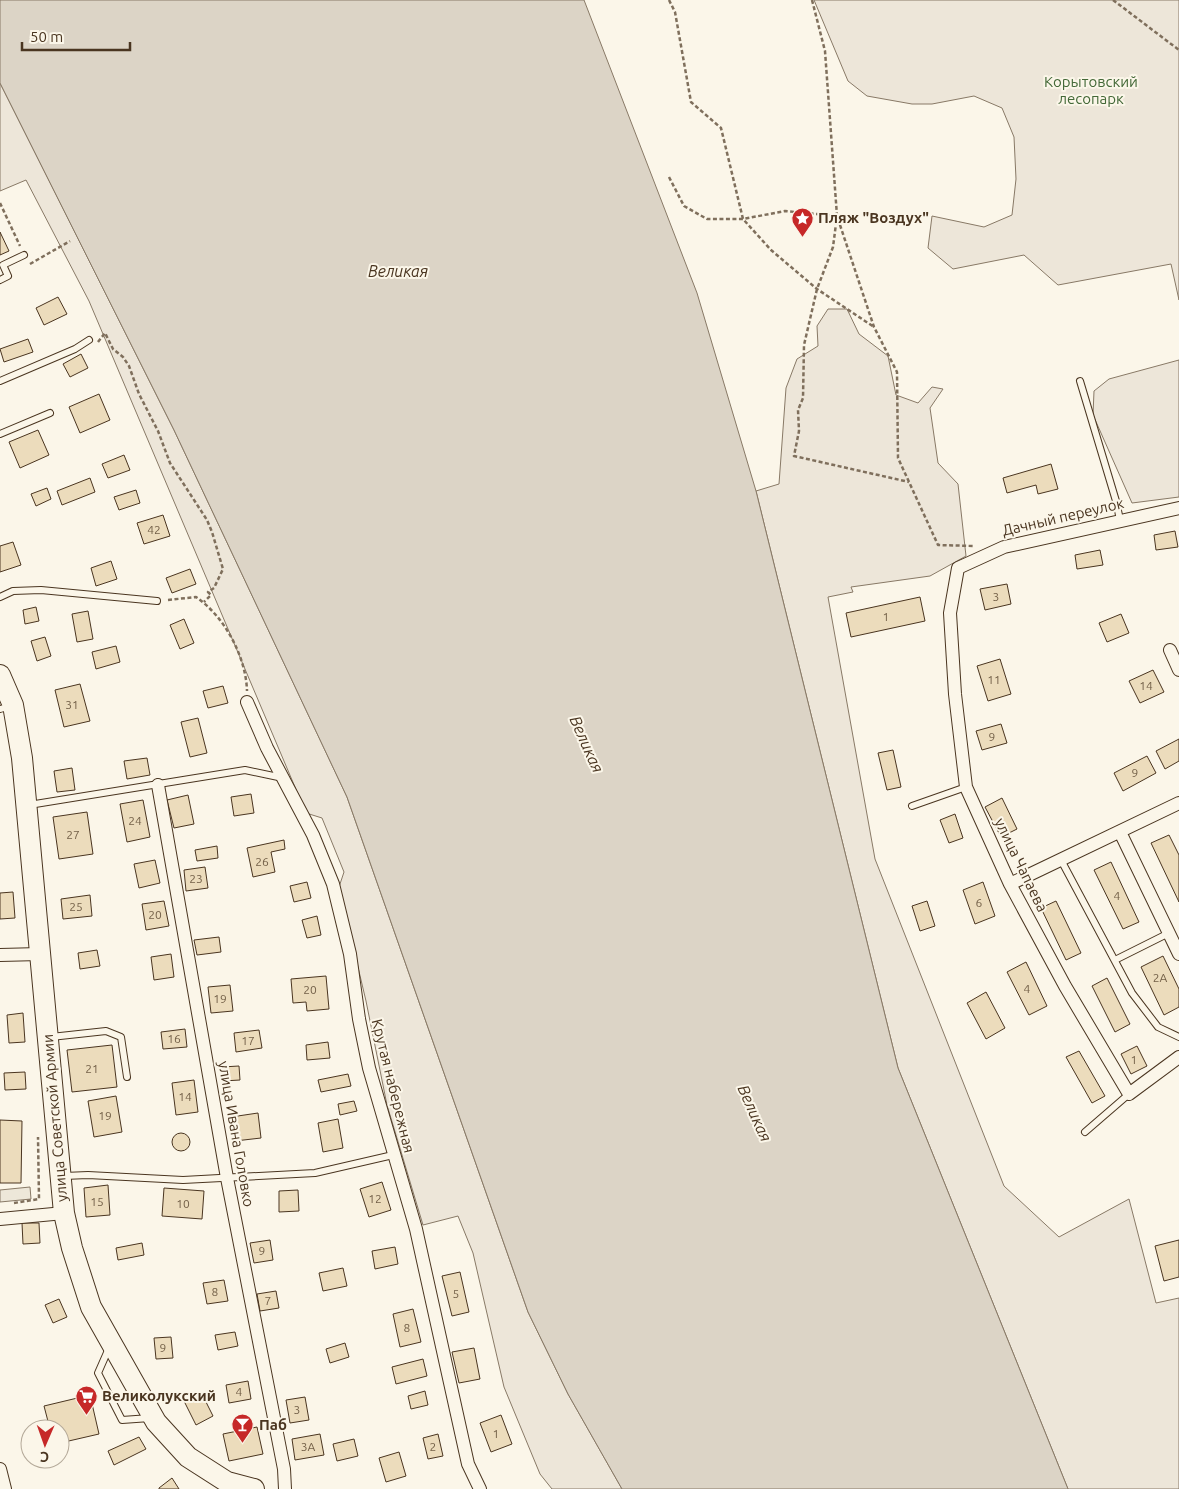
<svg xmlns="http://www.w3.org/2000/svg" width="1179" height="1489" viewBox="0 0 1179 1489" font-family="Ubuntu,sans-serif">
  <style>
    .green { fill: #ede6d9; stroke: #887966 }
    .parking { fill: #ede7d9; stroke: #887966 }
    .water { fill: #dcd4c6; stroke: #887966 }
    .building { fill: #ecdcbc; stroke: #4a3520 }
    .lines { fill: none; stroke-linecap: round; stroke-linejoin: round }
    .lane-casing { stroke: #4a3520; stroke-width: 8 }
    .street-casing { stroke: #4a3520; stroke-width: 14 }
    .primary-casing { stroke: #4a3520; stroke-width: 22 }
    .path { stroke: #7f6f5c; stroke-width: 2.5; stroke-dasharray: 4 2.5; stroke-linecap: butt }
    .lane { stroke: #fbf6e9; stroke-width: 6 }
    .street { stroke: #fbf6e9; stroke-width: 12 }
    .primary { stroke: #fbf6e9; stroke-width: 20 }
    .labels { text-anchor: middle; stroke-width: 4; stroke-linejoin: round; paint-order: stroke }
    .number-label { font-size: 12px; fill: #725f47 }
    .park-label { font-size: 15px; fill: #436837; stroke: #fbf6e9 }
    .poi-label { font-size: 15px; font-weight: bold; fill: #4a3520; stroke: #fbf6e9; text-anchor: start }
    .street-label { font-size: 15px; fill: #4a3520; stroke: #fbf6e9 }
    .water-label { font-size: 16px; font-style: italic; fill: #4a3520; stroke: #fbf6e9 }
  </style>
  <rect width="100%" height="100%" fill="#fbf6e9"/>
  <path class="green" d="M814 0H1179V300L1171 264 1058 285 1024 255 953 269 928 248 932 216 984 227 1012 215 1016 179 1014 137 1002 108 974 96 932 104H912L867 96 848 81Z
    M0 83 174 430 347 797 528 1312 568 1394 622 1489H552L540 1474 504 1387 473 1253 458 1216 423 1225 387 1105 366 1001 339 887 344 872 322 818 306 813 89 301 26 180 0 191Z
    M828 309H847L859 334 888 356 896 395 918 403 932 387 943 389 930 408 938 463 958 484 966 556 930 576 851 587 853 592 828 597 875 859 1004 1186 1059 1237 1129 1199 1156 1303 1179 1298V1489H1068L898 1068 756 491 779 484 786 388 797 359 818 346 817 326Z
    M1179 360V497L1132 503 1093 415 1094 391 1109 379Z"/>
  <path class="parking" d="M30 1187 31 1199 0 1202V1190Z"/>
  <path class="water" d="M0 0H584L697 293 756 491 898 1068 1068 1489H622L568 1394 528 1312 347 797 174 430 0 83Z"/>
  <path class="building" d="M0 232 9 251 0 255Z
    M58 297 67 314 44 325 36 308Z
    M28 339 33 352 4 362 0 349Z
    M81 354 88 368 70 377 63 364Z
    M99 394 110 420 80 433 69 407Z
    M38 430 49 455 20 468 9 442Z
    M124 455 130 470 108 478 102 464Z
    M1051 464 1058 489 1038 494 1036 485 1007 493 1003 478Z
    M90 478 95 492 62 505 57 491Z
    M47 488 51 499 36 506 31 494Z
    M136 490 140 503 119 510 114 497Z
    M163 515 170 536 144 544 137 523Z
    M1175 531 1178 547 1156 550 1154 535Z
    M13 542 21 565 0 572V546Z
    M1100 550 1103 565 1077 569 1075 555Z
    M111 561 117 579 96 586 91 568Z
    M190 569 196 584 172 593 166 578Z
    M1007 584 1011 604 985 610 980 589Z
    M920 597 925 621 851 637 846 613Z
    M36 607 39 621 25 624 23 610Z
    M88 611 93 639 77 642 72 614Z
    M1121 614 1129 633 1107 642 1099 623Z
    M184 619 194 643 180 649 170 625Z
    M45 637 51 656 37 661 31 641Z
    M116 646 120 662 96 669 92 652Z
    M1000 659 1011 694 988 701 977 666Z
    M1153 670 1164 692 1140 703 1129 681Z
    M80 684 90 721 64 727 55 690Z
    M223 686 228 703 208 708 203 691Z
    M198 718 207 753 190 757 181 722Z
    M1001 724 1007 743 982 750 976 731Z
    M1179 739V761L1165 769 1156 751Z
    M893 750 901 787 887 790 878 753Z
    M1147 756 1156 773 1123 791 1114 773Z
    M147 758 150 775 127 779 124 761Z
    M72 768 75 790 57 792 54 771Z
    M251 794 254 813 234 816 231 797Z
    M188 795 194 824 174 828 167 800Z
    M1002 798 1017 829 1001 837 985 807Z
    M143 800 150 837 127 842 120 804Z
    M87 812 93 854 59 859 53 817Z
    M955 814 963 838 949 843 940 820Z
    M1169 835 1179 855V902L1151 843Z
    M284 840 285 849 271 852 275 872 253 877 247 848Z
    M217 846 218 858 197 861 195 850Z
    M155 860 160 883 139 888 134 864Z
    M1111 862 1139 922 1123 929 1094 870Z
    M205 867 208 888 186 891 184 870Z
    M307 882 311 898 294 902 290 886Z
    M983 882 995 916 975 924 963 890Z
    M13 892 15 918 0 919V893Z
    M90 895 92 916 63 919 61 899Z
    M164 901 169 926 146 930 142 904Z
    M927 901 935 926 920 931 912 906Z
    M1056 901 1081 953 1066 960 1041 908Z
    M317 916 321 935 307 938 302 920Z
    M219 937 221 952 197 955 194 940Z
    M97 950 100 966 80 969 78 953Z
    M171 954 174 977 154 980 151 957Z
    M1163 956 1179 989V1007L1164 1015 1141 967Z
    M1026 962 1047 1006 1029 1015 1007 972Z
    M326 976 329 1009 307 1011 306 1002 293 1003 291 979Z
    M1107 978 1130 1024 1115 1032 1092 986Z
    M230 985 233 1011 211 1013 208 987Z
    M986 992 1005 1028 986 1039 967 1003Z
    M23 1013 25 1042 9 1043 7 1015Z
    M185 1029 187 1047 163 1049 161 1032Z
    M259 1030 262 1048 236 1052 234 1033Z
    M328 1042 330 1058 307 1060 306 1045Z
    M112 1045 117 1087 72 1092 67 1050Z
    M1137 1046 1147 1066 1131 1074 1121 1054Z
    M1079 1051 1105 1096 1092 1103 1066 1057Z
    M239 1066 240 1080 223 1081 222 1067Z
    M25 1072 26 1089 5 1090 4 1073Z
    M348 1074 351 1086 321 1092 318 1080Z
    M194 1080 198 1112 176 1115 172 1083Z
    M116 1096 122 1132 94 1137 88 1101Z
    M354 1101 357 1111 340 1115 338 1104Z
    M258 1113 261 1138 235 1141 231 1117Z
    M338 1119 343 1148 323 1152 318 1123Z
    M0 1120 22 1121 21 1183H0Z
    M172 1142a9 9 0 1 1 18 0a9 9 0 1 1-18 0Z
    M382 1182 391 1210 369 1217 360 1189Z
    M108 1185 110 1215 86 1217 84 1188Z
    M164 1188 204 1191 202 1219 162 1216Z
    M298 1190 299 1211 279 1212V1191Z
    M22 1223H39L40 1243 23 1244Z
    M270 1240 273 1260 254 1263 250 1243Z
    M1179 1240V1277L1164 1281 1155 1246Z
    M142 1243 144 1255 118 1260 116 1248Z
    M395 1247 398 1264 375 1269 372 1251Z
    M343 1268 347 1286 323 1291 319 1273Z
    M460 1272 469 1312 452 1316 442 1276Z
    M224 1280 228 1301 207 1304 203 1283Z
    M276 1291 279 1308 260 1311 257 1294Z
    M59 1299 67 1317 53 1323 45 1305Z
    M413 1309 421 1342 400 1347 393 1314Z
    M235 1332 238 1346 218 1350 215 1335Z
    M171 1337 173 1358 156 1359 154 1338Z
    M345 1343 349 1357 330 1363 326 1349Z
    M474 1348 480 1379 459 1383 452 1352Z
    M423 1359 427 1376 396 1384 392 1367Z
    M248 1381 251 1399 229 1403 226 1385Z
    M425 1391 428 1405 411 1409 408 1396Z
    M201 1392 213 1416 196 1425 184 1401Z
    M90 1395 99 1434 60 1443V1429H50L44 1406Z
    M305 1397 309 1420 290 1423 286 1400Z
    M501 1415 512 1444 491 1452 480 1423Z
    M257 1427 263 1454 229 1461 223 1434Z
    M320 1434 324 1455 295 1460 292 1439Z
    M438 1434 443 1456 428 1459 423 1438Z
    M139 1437 146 1449 114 1465 108 1451Z
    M354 1439 358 1456 337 1461 333 1444Z
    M399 1452 406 1476 386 1482 379 1458Z
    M172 1478 179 1489H159V1488Z"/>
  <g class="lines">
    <defs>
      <path id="lane" d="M0 280 8 276 3 265 24 255
        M0 381 75 349 89 340
        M1080 381 1116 501 1120 520
        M0 434 50 413
        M0 597 13 591 41 590 157 601
        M0 709 11 706
        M29 805 245 770 283 778
        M912 806 966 787
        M1061 860 1132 993 1158 1027 1179 1037
        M1115 960 1169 933
        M51 1037 106 1031 121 1037 127 1077
        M1085 1132 1129 1094
        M64 1176 88 1175 183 1180 315 1173 393 1155
        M109 1348 98 1373 122 1420 150 1418"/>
      <path id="street" d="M1179 508 1004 547 958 568 950 613 955 694 966 787 1010 884 1065 986 1129 1094 1179 1057
        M1170 650 1179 670
        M247 702 267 748 313 835 333 884 350 954 359 1019 369 1068 416 1229 468 1464 480 1489
        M158 785 227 1178 284 1469 285 1489
        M1120 832 1179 954
        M1010 884 1179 803
        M0 955 40 954
        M0 1219 64 1213
        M0 1469 5 1489"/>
      <path id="primary" d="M0 675 13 705 22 758 64 1213 72 1248 91 1307 156 1422 188 1457 227 1482 254 1489"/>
    </defs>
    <use href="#lane" class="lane-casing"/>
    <use href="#street" class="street-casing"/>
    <use href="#primary" class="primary-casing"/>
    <path class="path" d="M669 0 675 12 691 102 721 128 743 219 771 250 817 289 874 327
      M812 0 825 51 837 216 874 327 897 372 898 458 938 545 973 546
      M1113 0 1179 50
      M669 177 684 206 707 219H743L785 211 837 216 833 247 817 289 804 345 803 398 798 410 799 431 794 456 909 482
      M0 203 20 246
      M30 264 70 241
      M98 342 105 333 113 349 123 357 129 366 139 394 158 431 170 463 207 520 212 532 223 569 214 588 208 592 211 595 204 602
      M168 600 196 597C224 616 246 656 247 691
      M14 1203 39 1199 38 1137"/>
    <use href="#lane" class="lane"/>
    <use href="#street" class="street"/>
    <use href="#primary" class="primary"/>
  </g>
  <defs>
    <symbol id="sight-pin" viewBox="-11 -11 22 30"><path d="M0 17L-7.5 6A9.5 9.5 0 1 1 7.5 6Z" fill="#c62828" stroke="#fbf6e9"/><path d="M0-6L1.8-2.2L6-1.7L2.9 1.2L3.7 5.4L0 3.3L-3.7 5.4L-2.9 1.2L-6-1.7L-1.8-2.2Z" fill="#fff"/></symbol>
    <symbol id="supermarket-pin" viewBox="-11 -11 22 30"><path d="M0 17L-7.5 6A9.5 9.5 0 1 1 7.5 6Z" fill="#c62828" stroke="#fbf6e9"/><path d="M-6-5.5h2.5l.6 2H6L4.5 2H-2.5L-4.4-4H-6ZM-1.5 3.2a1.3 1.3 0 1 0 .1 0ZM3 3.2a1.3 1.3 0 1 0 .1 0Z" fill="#fff"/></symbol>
    <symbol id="bar-pin" viewBox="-11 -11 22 30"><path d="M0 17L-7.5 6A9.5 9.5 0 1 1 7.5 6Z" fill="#c62828" stroke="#fbf6e9"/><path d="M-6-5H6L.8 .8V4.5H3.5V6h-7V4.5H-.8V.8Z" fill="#fff"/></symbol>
  </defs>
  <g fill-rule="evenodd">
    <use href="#sight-pin" x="790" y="206" width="25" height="34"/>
    <use href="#supermarket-pin" x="74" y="1384" width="25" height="34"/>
    <use href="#bar-pin" x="230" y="1412" width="25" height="34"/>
  </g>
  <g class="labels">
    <g class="number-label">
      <text x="154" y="534">42</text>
      <text x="996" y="601">3</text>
      <text x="886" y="621">1</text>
      <text x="994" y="684">11</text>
      <text x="1146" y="690">14</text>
      <text x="72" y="709">31</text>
      <text x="992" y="741">9</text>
      <text x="1135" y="777">9</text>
      <text x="135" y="825">24</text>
      <text x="73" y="839">27</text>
      <text x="262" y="866">26</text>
      <text x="196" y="883">23</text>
      <text x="1117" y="900">4</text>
      <text x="979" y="907">6</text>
      <text x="76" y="911">25</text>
      <text x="155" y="919">20</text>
      <text x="1160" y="982">2А</text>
      <text x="1027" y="993">4</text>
      <text x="310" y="994">20</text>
      <text x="220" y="1003">19</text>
      <text x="174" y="1043">16</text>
      <text x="248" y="1045">17</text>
      <text x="1134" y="1064">1</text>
      <text x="92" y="1073">21</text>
      <text x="185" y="1101">14</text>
      <text x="105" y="1120">19</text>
      <text x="375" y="1203">12</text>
      <text x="97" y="1206">15</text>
      <text x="183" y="1208">10</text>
      <text x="262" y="1255">9</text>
      <text x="215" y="1296">8</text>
      <text x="456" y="1298">5</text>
      <text x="268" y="1305">7</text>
      <text x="407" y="1332">8</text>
      <text x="163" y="1352">9</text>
      <text x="239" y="1396">4</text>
      <text x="297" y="1414">3</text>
      <text x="496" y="1438">1</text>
      <text x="308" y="1451">3А</text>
      <text x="433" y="1451">2</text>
    </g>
    <g class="park-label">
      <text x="1091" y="87">Корытовский<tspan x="1091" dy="17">лесопарк</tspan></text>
    </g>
    <g class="poi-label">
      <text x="818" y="223">Пляж "Воздух"</text>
      <text x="102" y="1401">Великолукский</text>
      <text x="259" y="1430">Паб</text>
    </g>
    <g class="street-label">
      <text transform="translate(1063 517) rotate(-13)" y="5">Дачный переулок</text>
      <text transform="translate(1021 865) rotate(64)" y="5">улица Чапаева</text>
      <text transform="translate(393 1086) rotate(76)" y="5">Крутая набережная</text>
      <text transform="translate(55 1118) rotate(-95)" y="5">улица Советской Армии</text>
      <text transform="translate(236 1134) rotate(80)" y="5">улица Ивана Головко</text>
    </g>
    <g class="water-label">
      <text x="398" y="277">Великая</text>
      <text transform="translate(587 744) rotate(66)" y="6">Великая</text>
      <text transform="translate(755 1113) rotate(66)" y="6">Великая</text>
    </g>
  </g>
  <g transform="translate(45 1444) rotate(182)"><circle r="24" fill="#fbf6e9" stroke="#b4a999"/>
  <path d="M0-4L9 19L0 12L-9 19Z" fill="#c62828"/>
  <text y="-8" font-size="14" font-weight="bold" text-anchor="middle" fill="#4a3520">С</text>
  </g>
  <path d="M22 42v8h108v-8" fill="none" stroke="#4a3520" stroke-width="2.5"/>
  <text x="30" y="42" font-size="15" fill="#4a3520" stroke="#fbf6e9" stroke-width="4" paint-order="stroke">50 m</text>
</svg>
